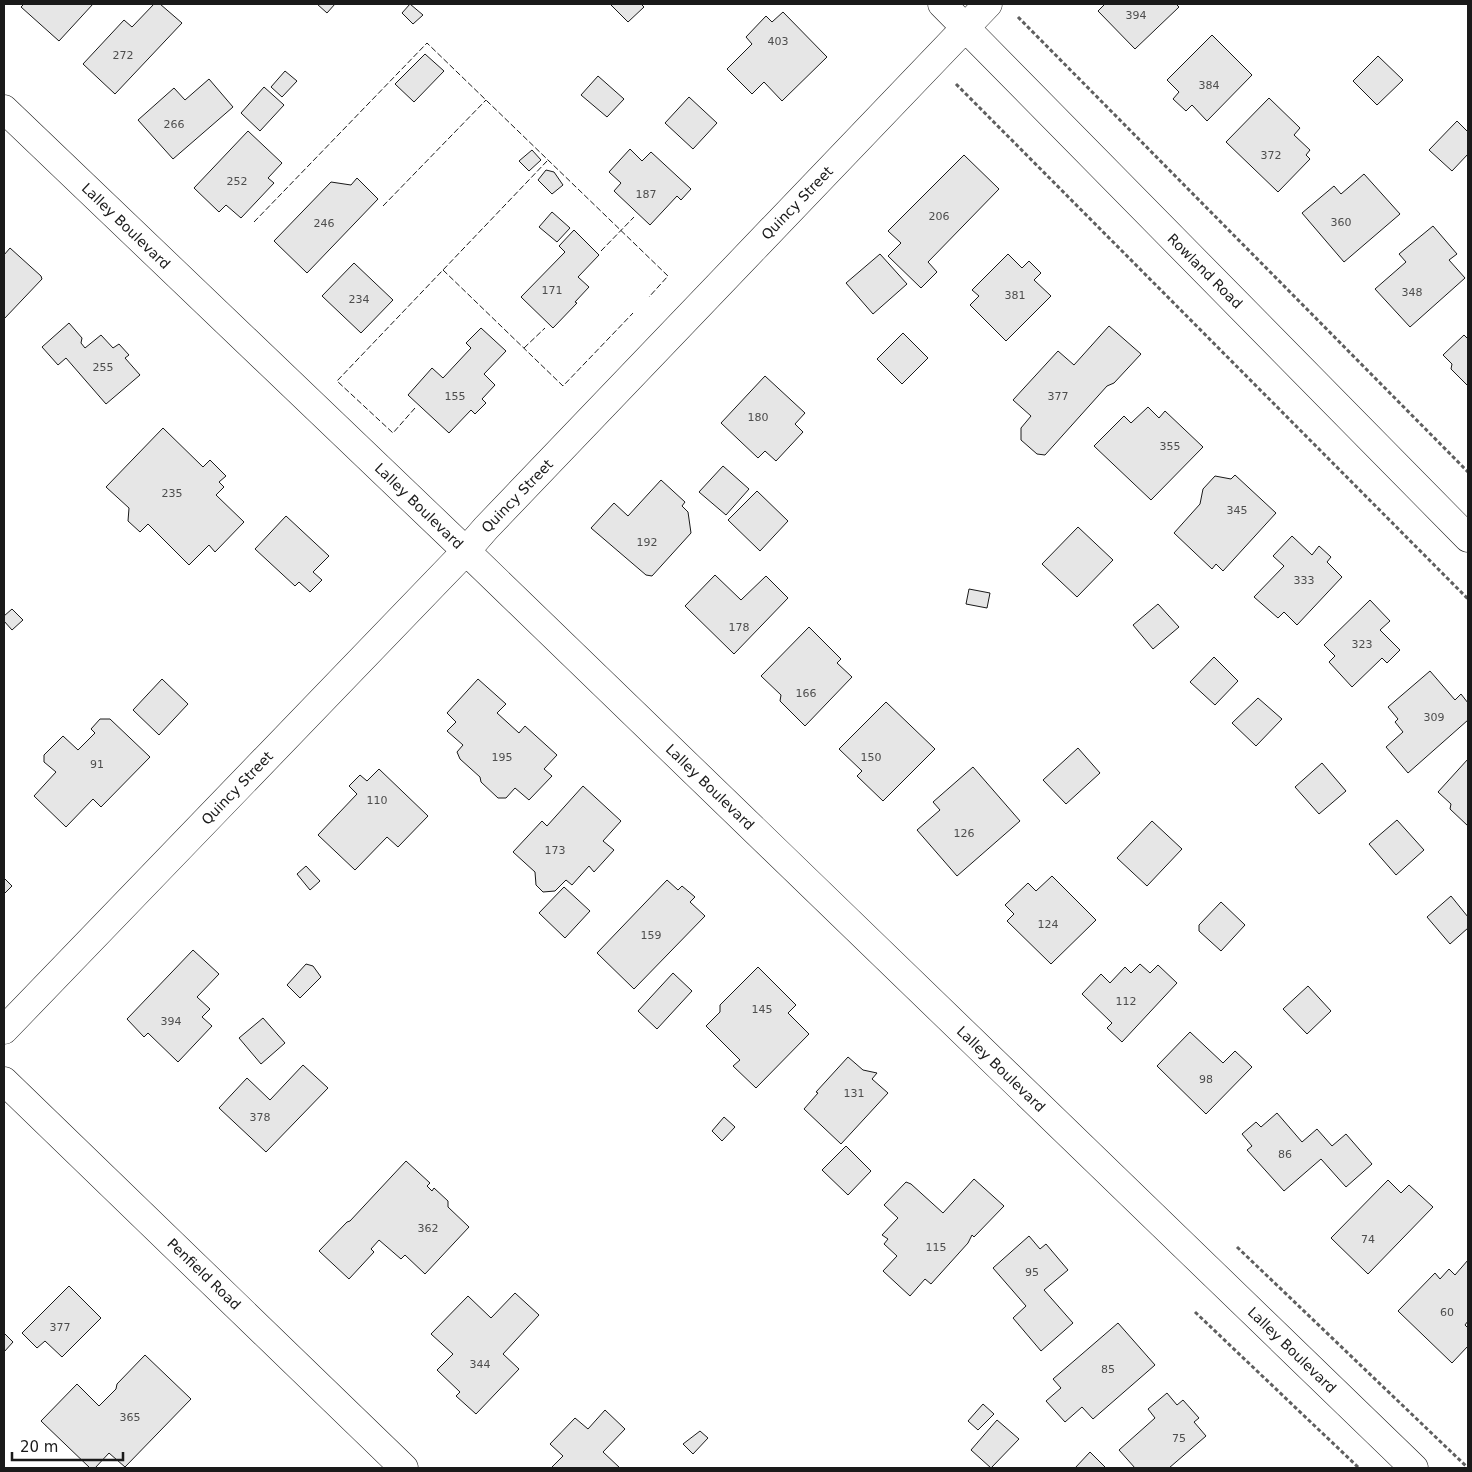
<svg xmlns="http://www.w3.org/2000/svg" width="1472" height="1472" viewBox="0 0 1472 1472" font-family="'DejaVu Sans',sans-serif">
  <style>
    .building { fill: #e6e6e6; stroke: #1a1a1a }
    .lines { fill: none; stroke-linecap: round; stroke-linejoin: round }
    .minor-casing { stroke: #1a1a1a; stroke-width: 29 }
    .path { stroke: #5f5f5f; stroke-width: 3; stroke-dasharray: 4 2.5; stroke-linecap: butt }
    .minor { stroke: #fff; stroke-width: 28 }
    .fence { stroke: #1a1a1a; stroke-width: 1; stroke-dasharray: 6 2.5; stroke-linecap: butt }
    .labels { text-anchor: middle; stroke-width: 4; stroke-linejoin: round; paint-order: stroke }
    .number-label { font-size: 11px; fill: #4d4d4d }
    .street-label { font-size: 14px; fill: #1a1a1a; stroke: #fff }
  </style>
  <rect width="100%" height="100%" fill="#fff"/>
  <path class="building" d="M24 4H93L59 41 21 7Z
    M154 4H160L182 23 115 94 83 64 124 20 132 27Z
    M317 4H335L327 13Z
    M410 4 423 15 413 24 402 13Z
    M610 4H641L644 7 628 22Z
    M1105 4H1176L1179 7 1135 49 1098 11Z
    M783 12 827 57 782 101 764 82 752 94 727 69 752 44 746 37 766 16 772 22Z
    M1212 35 1252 75 1207 121 1192 105 1186 111 1173 99 1179 92 1167 80Z
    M425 54 444 71 414 102 395 84Z
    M1378 56 1403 80 1377 105 1353 81Z
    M285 71 297 81 282 97 271 87Z
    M598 76 624 99 607 117 581 95Z
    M209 79 233 107 173 159 138 120 174 88 185 100Z
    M264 87 284 105 260 131 241 113Z
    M689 97 717 123 693 149 665 123Z
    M1269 98 1300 128 1294 135 1310 150 1306 155 1310 159 1278 192 1226 142Z
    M1457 121 1468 132V154L1452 171 1429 150Z
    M248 131 282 163 268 178 274 183 241 218 226 205 219 212 194 188Z
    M630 149 642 161 651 152 691 189 681 200 677 196 650 225 614 191 621 183 609 172Z
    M532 150 541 160 529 171 519 161Z
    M964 155 999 189 928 262 937 272 921 288 888 256 901 243 888 231Z
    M546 170 554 172 563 185 552 194 538 180Z
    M1364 174 1400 214 1344 262 1302 213 1334 186 1341 194Z
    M357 178 378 199 307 273 274 241 331 182 351 185Z
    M552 212 570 228 557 242 539 227Z
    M1433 226 1457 254 1449 260 1465 278 1410 327 1375 289 1406 262 1399 254Z
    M574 230 599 255 578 277 589 287 575 302 577 303 553 328 521 297 565 252 559 246Z
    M10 248 41 276 42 279 4 319V255Z
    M880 254 907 284 873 314 846 283Z
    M1008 254 1022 268 1029 261 1041 273 1034 280 1051 296 1006 341 970 305 979 296 972 290Z
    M354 263 393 300 361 333 322 296Z
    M69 323 82 338 81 343 85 348 101 335 113 348 119 344 129 355 125 358 140 375 106 404 66 358 58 365 42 347Z
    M1109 326 1141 354 1114 383 1107 386 1045 455 1037 454 1021 440V428L1031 416 1013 400 1058 351 1074 365Z
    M481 328 506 351 484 374 495 385 482 399 486 403 475 414 471 410 449 433 408 395 432 368 443 378 471 348 466 343Z
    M903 333 928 358 902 384 877 359Z
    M1464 335 1468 339V386L1451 369 1452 364 1443 355Z
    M765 376 805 413 795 424 803 432 776 461 765 451 758 458 721 423Z
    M1148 407 1159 418 1165 411 1203 447 1151 500 1094 446 1124 416 1131 423Z
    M163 428 203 467 210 460 226 476 219 482 224 487 216 495 244 522 215 552 209 545 189 565 148 524 140 532 128 521 129 508 106 487Z
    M723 466 749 489 726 515 699 492Z
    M1235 475 1276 513 1223 571 1216 564 1212 569 1174 533 1200 504 1203 489 1215 476 1231 479Z
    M661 480 685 502 682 506 688 512 691 533 652 576 646 575 591 528 614 503 628 516Z
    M757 491 788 521 760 551 728 520Z
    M286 516 329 556 313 572 322 580 310 592 299 582 295 586 255 549Z
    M1078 527 1113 560 1077 597 1042 564Z
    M1292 536 1312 555 1319 546 1331 557 1327 562 1342 577 1297 625 1284 612 1278 618 1254 597 1284 566 1273 556Z
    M715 575 741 600 766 576 788 598 734 654 685 606Z
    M969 589 990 593 987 608 966 604Z
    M1370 600 1390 621 1380 630 1400 650 1387 663 1382 658 1352 687 1329 662 1335 656 1324 645Z
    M1158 604 1179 627 1153 649 1133 625Z
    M12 609 23 620 12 630 4 621V616Z
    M809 627 841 659 837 663 852 677 805 726 780 701 781 695 761 676Z
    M1214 657 1238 681 1215 705 1190 682Z
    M1430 671 1455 700 1461 694 1468 703V720L1408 773 1386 747 1403 732 1395 722 1398 719 1388 707Z
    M162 679 188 704 159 735 133 710Z
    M478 679 506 704 497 713 519 733 525 726 557 755 544 769 552 776 529 800 515 788 506 798H498L481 782 480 777 460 759 457 752 463 745 447 731 456 722 447 713Z
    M1258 698 1282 719 1256 746 1232 723Z
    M886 702 935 749 883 801 857 776 862 771 839 749Z
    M100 719H110L150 757 101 807 93 799 66 827 34 796 56 772 44 762V755L63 736 78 750 95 733 91 729Z
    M1078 748 1100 773 1066 804 1043 780Z
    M1468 759V826L1450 809 1451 804 1438 792Z
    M1322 763 1346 791 1319 814 1295 787Z
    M973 767 1020 821 957 876 917 830 940 810 933 802Z
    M379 769 428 816 398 847 387 837 355 870 318 835 357 794 349 786 360 775 367 781Z
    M583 786 621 821 603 841 614 850 594 872 589 866 572 885 566 880 555 891 543 892 536 885 535 872 513 852 542 821 547 826Z
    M1397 820 1424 850 1396 875 1369 844Z
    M1152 821 1182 849 1147 886 1117 858Z
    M306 866 320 881 310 890 297 874Z
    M1052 876 1096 920 1051 964 1007 921 1014 914 1005 905 1028 883 1036 891Z
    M4 878 12 886 4 894Z
    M667 880 678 890 682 886 695 897 690 902 705 916 634 989 597 953Z
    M564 887 590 911 565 938 539 913Z
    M1451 896 1468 917V928L1450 944 1427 917Z
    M1221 902 1245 925 1221 951 1199 931V925Z
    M193 950 219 974 197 997 210 1009 202 1017 212 1026 178 1062 148 1033 144 1037 127 1019Z
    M306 964 313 966 321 977 300 998 287 985Z
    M1140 964 1150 973 1158 965 1177 983 1122 1042 1107 1028 1112 1023 1082 994 1101 974 1110 983 1125 967 1131 973Z
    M758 967 796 1005 788 1013 809 1034 756 1088 733 1066 740 1060 706 1026 720 1012V1005Z
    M673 973 692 991 657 1029 638 1011Z
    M1308 986 1331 1011 1307 1034 1283 1009Z
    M263 1018 285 1043 261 1064 239 1038Z
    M1190 1032 1223 1063 1235 1051 1252 1067 1206 1114 1157 1066Z
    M848 1057 863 1070 877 1073 872 1079 888 1093 841 1144 804 1109 818 1093 816 1092Z
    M303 1065 328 1088 266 1152 219 1108 247 1078 270 1100Z
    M1277 1113 1302 1142 1317 1129 1332 1146 1346 1134 1372 1164 1346 1187 1321 1159 1284 1191 1247 1150 1252 1146 1242 1134 1256 1122 1261 1127Z
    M724 1117 735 1127 722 1141 712 1131Z
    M846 1146 871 1171 848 1195 822 1170Z
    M406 1161 430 1183 427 1186 432 1191 434 1188 448 1201V1207L469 1227 425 1274 405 1255 401 1259 379 1240 371 1249 374 1252 349 1279 319 1251 347 1222 350 1221Z
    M974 1179 1004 1206 974 1237 972 1235 968 1243 931 1284 925 1279 910 1296 883 1271 897 1256 884 1244 888 1239 882 1235 898 1218 884 1205 906 1182 911 1184 943 1213Z
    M1388 1180 1401 1193 1409 1185 1433 1207 1368 1274 1331 1238Z
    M1029 1236 1040 1249 1046 1244 1068 1270 1044 1290 1073 1323 1041 1351 1013 1318 1026 1306 993 1268Z
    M1468 1260V1321L1465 1325 1468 1328V1346L1452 1363 1398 1311 1435 1273 1440 1279 1449 1269 1455 1275Z
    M69 1286 101 1318 62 1357 45 1341 37 1348 22 1333Z
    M515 1293 539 1315 503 1354 519 1369 476 1414 456 1396 460 1392 437 1370 453 1354 431 1334 468 1296 491 1318Z
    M1118 1323 1155 1365 1093 1419 1082 1407 1065 1422 1046 1401 1061 1388 1053 1379Z
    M4 1333 13 1342 4 1352Z
    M145 1355 191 1399 125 1467 109 1453 95 1468H90L41 1421 77 1384 99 1406 116 1389 117 1384Z
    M1167 1393 1177 1405 1183 1400 1199 1418 1194 1422 1206 1436 1169 1468H1135L1119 1450 1155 1418 1148 1409Z
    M983 1404 994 1414 978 1430 968 1421Z
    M605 1410 625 1429 603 1452 620 1468H551L563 1456 550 1444 575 1418 588 1429Z
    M997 1420 1019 1439 991 1468 971 1450Z
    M700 1431 708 1438 693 1454 683 1444Z
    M1090 1452 1106 1468H1075Z"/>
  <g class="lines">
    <defs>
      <path id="minor" d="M942 4 1468 538
        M4 109 466 551 1414 1468
        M4 1030 466 551 486 528 988 4
        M4 1081 404 1468"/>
    </defs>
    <use href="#minor" class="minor-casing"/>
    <path class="path" d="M1018 17 1468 472
      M956 84 1468 599
      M1237 1247 1468 1468
      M1195 1312 1359 1468"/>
    <use href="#minor" class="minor"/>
    <path class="fence" d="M383 206 486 100
      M254 222 427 43 668 276 649 297
      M601 251 634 217
      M443 270 563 386 633 313
      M524 348 545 328
      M415 408 393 433 337 381 548 160"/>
  </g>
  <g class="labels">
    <g class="number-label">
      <text x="1136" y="19">394</text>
      <text x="778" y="45">403</text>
      <text x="123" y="59">272</text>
      <text x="1209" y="89">384</text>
      <text x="174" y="128">266</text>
      <text x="1271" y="159">372</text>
      <text x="237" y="185">252</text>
      <text x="646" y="198">187</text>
      <text x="939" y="220">206</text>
      <text x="1341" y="226">360</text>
      <text x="324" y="227">246</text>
      <text x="552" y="294">171</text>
      <text x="1412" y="296">348</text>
      <text x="1015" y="299">381</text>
      <text x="359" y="303">234</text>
      <text x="103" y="371">255</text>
      <text x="455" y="400">155</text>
      <text x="1058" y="400">377</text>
      <text x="758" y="421">180</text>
      <text x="1170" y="450">355</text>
      <text x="172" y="497">235</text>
      <text x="1237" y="514">345</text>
      <text x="647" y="546">192</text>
      <text x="1304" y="584">333</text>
      <text x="739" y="631">178</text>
      <text x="1362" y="648">323</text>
      <text x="806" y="697">166</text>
      <text x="1434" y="721">309</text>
      <text x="502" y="761">195</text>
      <text x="871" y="761">150</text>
      <text x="97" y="768">91</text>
      <text x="377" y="804">110</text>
      <text x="964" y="837">126</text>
      <text x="555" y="854">173</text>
      <text x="1048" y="928">124</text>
      <text x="651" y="939">159</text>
      <text x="1126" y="1005">112</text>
      <text x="762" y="1013">145</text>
      <text x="171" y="1025">394</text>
      <text x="1206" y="1083">98</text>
      <text x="854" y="1097">131</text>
      <text x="260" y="1121">378</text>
      <text x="1285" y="1158">86</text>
      <text x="428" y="1232">362</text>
      <text x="1368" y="1243">74</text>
      <text x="936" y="1251">115</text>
      <text x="1032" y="1276">95</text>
      <text x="1447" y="1316">60</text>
      <text x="60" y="1331">377</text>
      <text x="480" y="1368">344</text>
      <text x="1108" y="1373">85</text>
      <text x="130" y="1421">365</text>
      <text x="1179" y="1442">75</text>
    </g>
    <g class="street-label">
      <text transform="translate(797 203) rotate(-46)" y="5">Quincy Street</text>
      <text transform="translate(126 226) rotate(44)" y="5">Lalley Boulevard</text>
      <text transform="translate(1205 271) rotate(45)" y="5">Rowland Road</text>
      <text transform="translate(517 496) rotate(-46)" y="5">Quincy Street</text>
      <text transform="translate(419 506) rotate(44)" y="5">Lalley Boulevard</text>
      <text transform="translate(710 787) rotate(44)" y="5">Lalley Boulevard</text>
      <text transform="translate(237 788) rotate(-46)" y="5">Quincy Street</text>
      <text transform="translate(1001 1069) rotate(44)" y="5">Lalley Boulevard</text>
      <text transform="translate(204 1274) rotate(44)" y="5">Penfield Road</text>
      <text transform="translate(1292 1350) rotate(44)" y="5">Lalley Boulevard</text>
    </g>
  </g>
  <rect width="1472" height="1472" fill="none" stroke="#1a1a1a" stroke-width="10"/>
  <path d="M12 1452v8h111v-8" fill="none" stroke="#1a1a1a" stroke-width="2.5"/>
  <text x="20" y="1452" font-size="15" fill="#1a1a1a" stroke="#ffffff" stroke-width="4" paint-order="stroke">20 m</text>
</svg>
